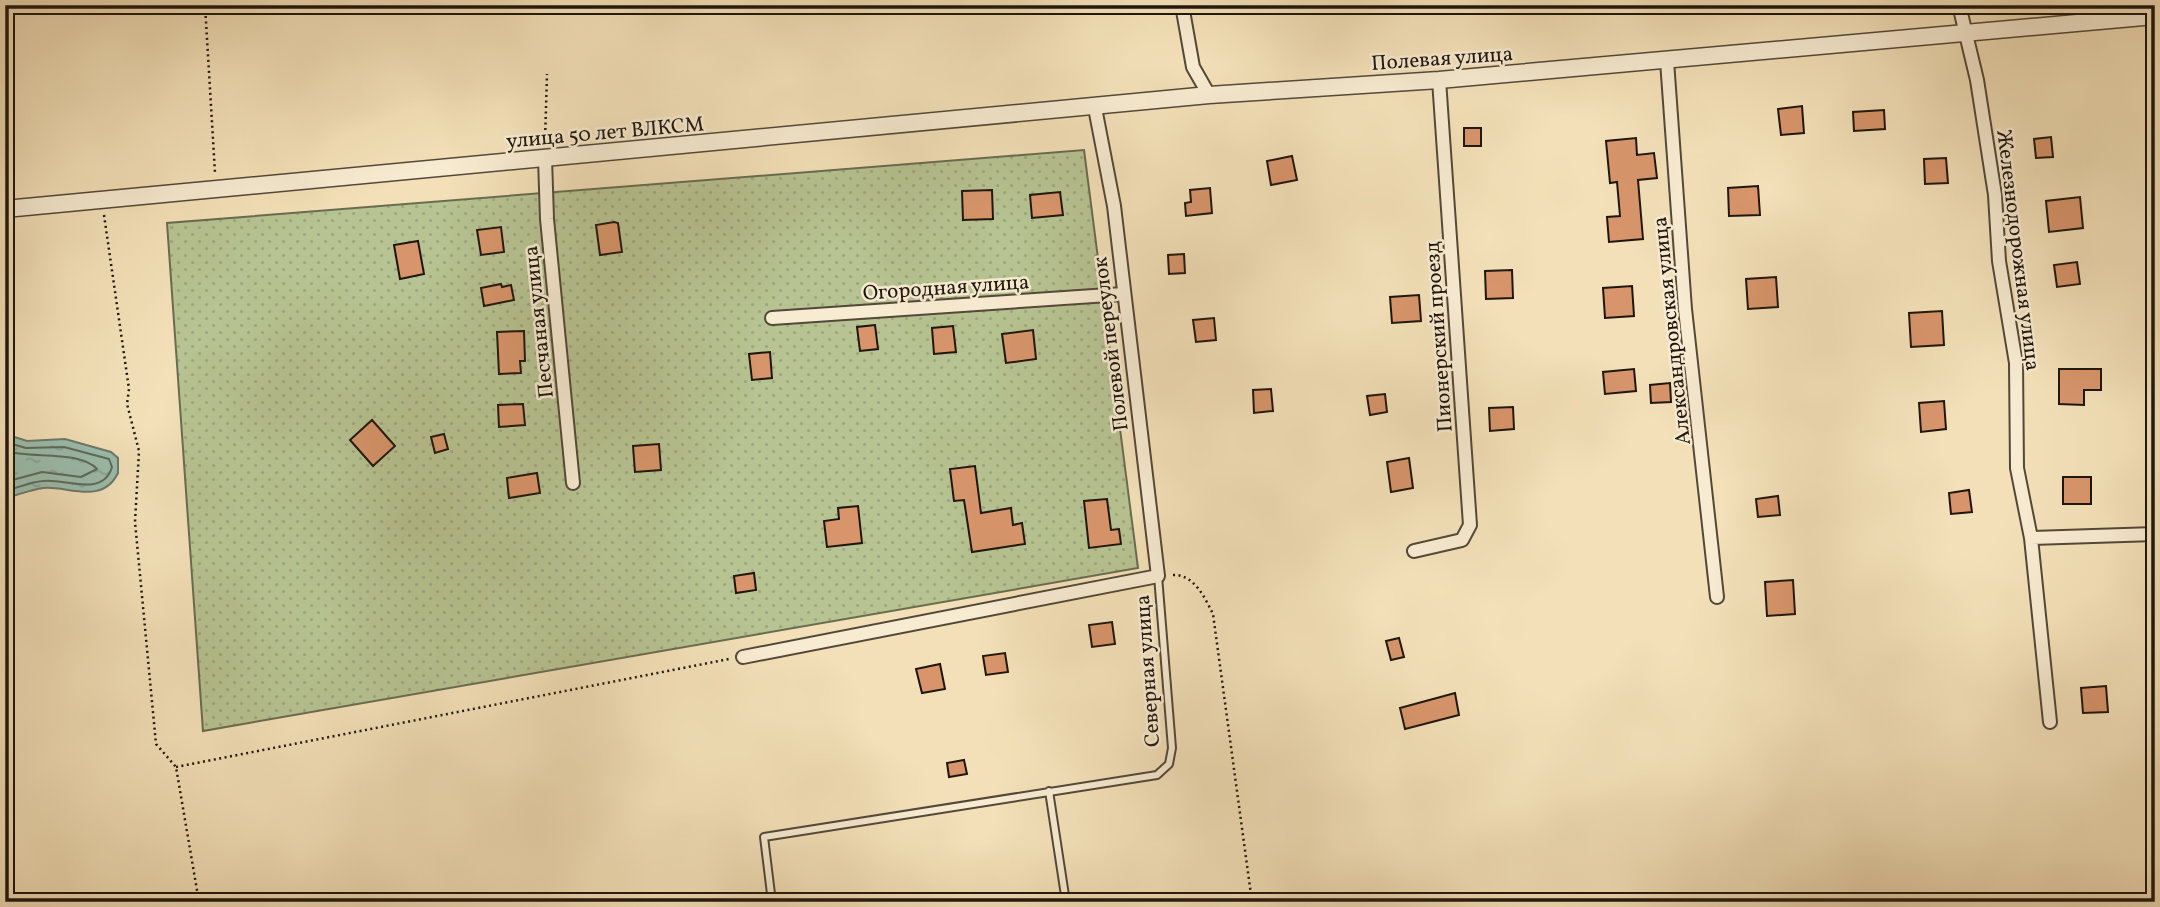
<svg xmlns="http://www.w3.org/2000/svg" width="2160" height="907" viewBox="0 0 2160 907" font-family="Vollkorn,serif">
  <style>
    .garden { fill: url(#garden-dots); stroke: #6a6c50; stroke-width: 2 }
    .water { fill: url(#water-ripples); stroke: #697a6c; stroke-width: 2 }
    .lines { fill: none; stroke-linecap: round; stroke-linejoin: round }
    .shore { stroke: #5c6a5c; stroke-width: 2 }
    .building { fill: #d8956b; stroke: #1e160d; stroke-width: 2 }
    .service-casing { stroke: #534838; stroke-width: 10 }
    .minor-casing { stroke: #534838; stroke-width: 16 }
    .tertiary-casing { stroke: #534838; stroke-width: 19 }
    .path { stroke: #1e160d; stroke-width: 2.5; stroke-dasharray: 2 3.5; stroke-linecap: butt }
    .service { stroke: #f7ebd1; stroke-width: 6 }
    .minor { stroke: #f7ebd1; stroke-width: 12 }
    .tertiary { stroke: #f7ebd1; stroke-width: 16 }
    .labels { text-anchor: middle; stroke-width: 5; stroke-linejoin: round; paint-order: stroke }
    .street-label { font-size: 21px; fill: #1e160d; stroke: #f7ebd1 }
  </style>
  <defs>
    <pattern id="garden-dots" width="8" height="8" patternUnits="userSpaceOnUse" patternTransform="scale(1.75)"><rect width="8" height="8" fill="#b7c392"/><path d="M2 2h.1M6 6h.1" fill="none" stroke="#9da77d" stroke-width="1.8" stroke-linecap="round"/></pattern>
    <pattern id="water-ripples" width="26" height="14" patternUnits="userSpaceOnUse" patternTransform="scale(1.75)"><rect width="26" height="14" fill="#9bbdac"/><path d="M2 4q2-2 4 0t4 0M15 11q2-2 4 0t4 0" fill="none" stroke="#85a293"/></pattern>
  </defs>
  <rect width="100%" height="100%" fill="#f3e0b8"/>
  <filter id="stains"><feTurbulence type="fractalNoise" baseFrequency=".00286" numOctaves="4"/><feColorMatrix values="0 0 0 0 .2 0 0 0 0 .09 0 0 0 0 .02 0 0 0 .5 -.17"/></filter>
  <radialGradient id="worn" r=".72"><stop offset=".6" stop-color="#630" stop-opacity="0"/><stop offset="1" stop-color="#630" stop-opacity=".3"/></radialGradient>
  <path class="garden" d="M1084 150 1138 568 203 731 167 223Z"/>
  <path class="water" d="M5 434 27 441 65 439 111 452 118 458V473C102 506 66 485 43 488 30 490 18 495 5 498Z"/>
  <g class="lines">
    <path class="shore" d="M5 442 26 448 64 447 109 459 112 467C103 498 64 478 43 481 30 482 17 488 5 491
      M5 451C32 459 79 450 97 469L81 477 42 472 5 482"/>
  </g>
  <path class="building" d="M1802 106 1804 133 1781 135 1778 109Z
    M1884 110 1885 129 1854 131 1853 112Z
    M1464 128H1481V146H1464Z
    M2051 137 2053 157 2036 158 2034 139Z
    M1636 138 1637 155 1654 153 1657 178 1638 180 1643 239 1609 242 1607 217 1620 216 1617 182 1610 183 1606 141Z
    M1292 156 1297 180 1271 185 1267 161Z
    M1946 158 1948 183 1925 184 1924 159Z
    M1758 186 1760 215 1729 216 1728 188Z
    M1210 188 1212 213 1186 216 1185 203 1191 202 1190 190Z
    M992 190 993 219 963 220 962 191Z
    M1060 192 1063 215 1032 218 1030 195Z
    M2080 197 2083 228 2049 232 2046 201Z
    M614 222 618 223 622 252 600 255 596 225Z
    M501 227 504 252 481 255 477 230Z
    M418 241 424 274 400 279 394 245Z
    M1184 254 1185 273 1169 274 1168 255Z
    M2077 262 2080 284 2057 287 2054 265Z
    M1512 270 1513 298 1486 299 1485 271Z
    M1776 277 1778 307 1748 309 1746 279Z
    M501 284 502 287 511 285 514 300 484 306 481 288Z
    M1632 286 1634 316 1605 318 1603 288Z
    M1419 295 1421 321 1392 323 1390 297Z
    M1942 311 1944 345 1911 347 1909 313Z
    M1214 318 1216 340 1196 342 1193 320Z
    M875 325 878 349 860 351 857 327Z
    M953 326 956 352 934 354 932 328Z
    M1033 330 1036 359 1006 363 1002 334Z
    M524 331 525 361H520L521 373 499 374 497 332Z
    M770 352 772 378 752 380 749 354Z
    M1634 369 1636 391 1605 394 1603 372Z
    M2059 369H2101V390H2084V405L2059 404Z
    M1670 383 1671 402 1651 403 1650 385Z
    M1271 389 1273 411 1254 413 1253 390Z
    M1385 394 1387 412 1370 415 1367 396Z
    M1944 401 1946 429 1921 432 1919 403Z
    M523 404 525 425 499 427 498 405Z
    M1513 407 1514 429 1490 431 1489 408Z
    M372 420 395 446 373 466 350 440Z
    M444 434 448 449 435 453 431 437Z
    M659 444 661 470 635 472 633 446Z
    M1409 458 1413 488 1391 492 1387 462Z
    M975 466 981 513 1011 508 1013 525 1022 523 1025 544 972 552 964 500 954 501 950 469Z
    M537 473 540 493 509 498 507 478Z
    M2063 477H2091V504H2063Z
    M1969 490 1972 512 1951 514 1949 493Z
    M1778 496 1780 515 1758 517 1756 499Z
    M1107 499 1111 530 1119 529 1121 544 1089 548 1084 501Z
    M858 506 862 543 827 547 824 521 839 519 838 508Z
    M754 573 756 590 736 593 734 576Z
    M1793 580 1795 614 1767 616 1765 582Z
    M1112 622 1115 644 1092 647 1089 625Z
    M1399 638 1404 657 1391 660 1386 641Z
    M1005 653 1008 672 986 675 983 656Z
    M940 664 945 689 922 693 916 669Z
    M2106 686 2108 712 2083 713 2081 688Z
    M1455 693 1459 715 1405 729 1400 708Z
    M964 760 967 774 949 777 947 763Z"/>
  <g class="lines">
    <defs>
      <path id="service" d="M1049 791 1066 902
        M772 902 764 837 1157 775 1169 764 1172 748 1158 576"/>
      <path id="minor" d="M1182 5 1193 67 1209 95
        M1959 5 1977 80 1995 195 1999 261 2016 363 2017 468 2031 538 2050 722
        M1667 61 1685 309 1717 597
        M545 158 547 219 573 483
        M772 318 1123 294
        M2031 538 2155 534
        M1414 551 1462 540 1470 525 1439 80
        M743 657 1158 576 1114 206 1095 108"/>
      <path id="tertiary" d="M5 209 1209 95 1439 80 2155 16"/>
    </defs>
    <use href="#service" class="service-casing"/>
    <use href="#minor" class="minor-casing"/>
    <use href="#tertiary" class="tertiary-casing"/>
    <path class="path" d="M205 5 215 173
      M545 141 547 74
      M104 215 129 389 127 404 139 451 135 522 156 744 176 767 199 902
      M1173 575C1194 574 1205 598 1213 614L1252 902
      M176 767 729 659
      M1961 902 1963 899 1966 902
      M2106 902 2120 896 2125 902"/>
    <use href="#service" class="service"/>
    <use href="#minor" class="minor"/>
    <use href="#tertiary" class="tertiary"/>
  </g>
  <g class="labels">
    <g class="street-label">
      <text transform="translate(1442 58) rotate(-4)" y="7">Полевая улица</text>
      <text transform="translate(605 132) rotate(-5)" y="7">улица 50 лет ВЛКСМ</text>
      <text transform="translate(2019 250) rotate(83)" y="7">Железнодорожная улица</text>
      <text transform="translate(946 287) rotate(-4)" y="7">Огородная улица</text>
      <text transform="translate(538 322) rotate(-96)" y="7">Песчаная улица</text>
      <text transform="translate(1671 331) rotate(-96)" y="7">Александровская улица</text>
      <text transform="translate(1438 337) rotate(-94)" y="7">Пионерский проезд</text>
      <text transform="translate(1110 344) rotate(-97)" y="7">Полевой переулок</text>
      <text transform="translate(1147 671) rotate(-94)" y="7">Северная улица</text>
    </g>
  </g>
  <rect width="2160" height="907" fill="none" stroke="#f3e0b8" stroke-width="28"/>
  <rect x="7" y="7" width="2146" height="893" fill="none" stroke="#1e160d" stroke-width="3.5"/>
  <rect x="14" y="14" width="2132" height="879" fill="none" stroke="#1e160d" stroke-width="2"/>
  <rect width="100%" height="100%" filter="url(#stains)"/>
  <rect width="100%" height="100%" fill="url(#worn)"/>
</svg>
